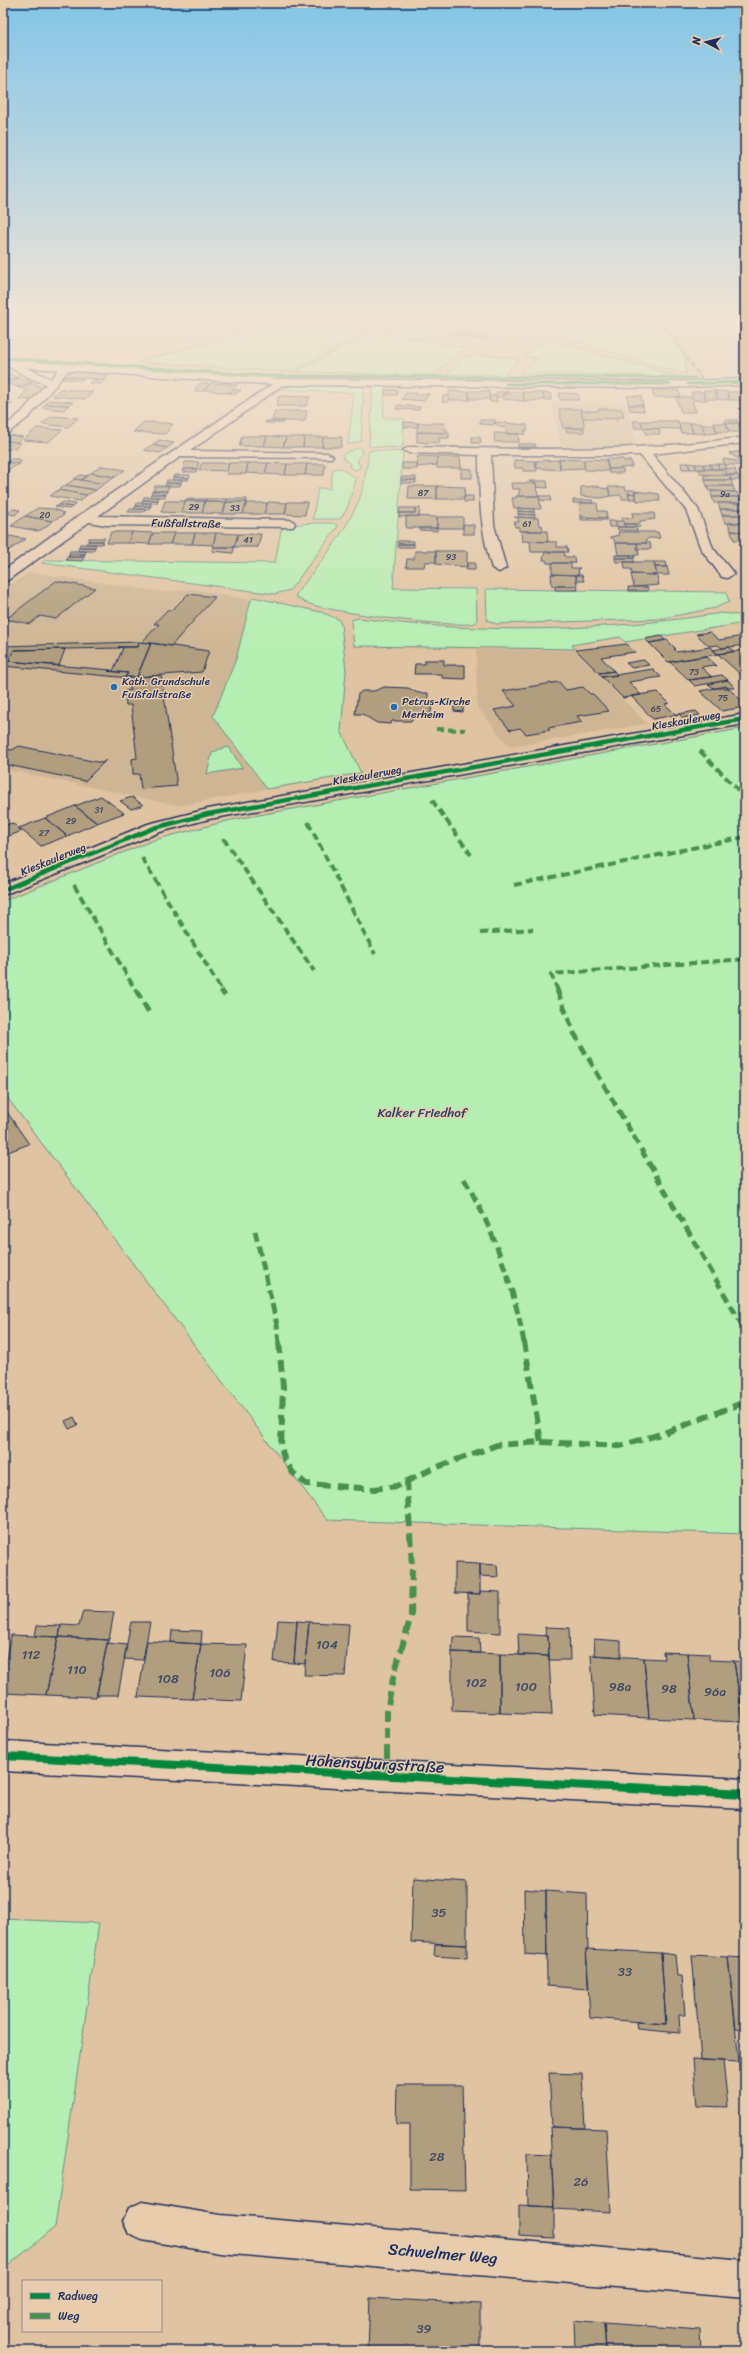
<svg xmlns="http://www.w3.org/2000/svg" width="748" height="2354" viewBox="0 0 748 2354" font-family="Sriracha,sans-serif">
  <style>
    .built { fill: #ceb695 }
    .green { fill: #b5eeb2; stroke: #688e88 }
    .building { fill: #b19e7e; stroke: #1b2f5e }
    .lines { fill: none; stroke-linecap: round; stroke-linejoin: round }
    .minor-casing { stroke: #1b2f5e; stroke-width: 3 }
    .tertiary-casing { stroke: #1b2f5e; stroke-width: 3 }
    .minor { fill: #e7ccae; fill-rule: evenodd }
    .tertiary { fill: #e7ccae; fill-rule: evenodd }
    .quiet-far3 { stroke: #46904e; stroke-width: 2.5; stroke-dasharray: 5 2.5; stroke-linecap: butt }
    .quiet-far2 { stroke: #46904e; stroke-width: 4; stroke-dasharray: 8 4; stroke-linecap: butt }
    .quiet-far1 { stroke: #46904e; stroke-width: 5; stroke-dasharray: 10 5; stroke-linecap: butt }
    .quiet { stroke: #46904e; stroke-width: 6; stroke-dasharray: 12 6; stroke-linecap: butt }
    .cycleway-far3-casing { stroke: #e7ccae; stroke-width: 4 }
    .cycleway-far2-casing { stroke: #e7ccae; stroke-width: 6 }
    .cycleway-far1-casing { stroke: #e7ccae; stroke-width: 10 }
    .cycleway-casing { stroke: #e7ccae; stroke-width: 12 }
    .cycleway-far3 { stroke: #00873e; stroke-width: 3 }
    .cycleway-far2 { stroke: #00873e; stroke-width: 4.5 }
    .cycleway-far1 { stroke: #00873e; stroke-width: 8 }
    .cycleway { stroke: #00873e; stroke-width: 10 }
    .poi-dot { fill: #1f6fb2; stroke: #e7ccae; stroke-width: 1.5 }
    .labels { text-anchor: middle; stroke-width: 3; stroke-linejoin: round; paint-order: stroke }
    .far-number-label { font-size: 9px; fill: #404b66 }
    .far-street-label { font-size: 11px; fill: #1b2f5e; stroke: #e7ccae }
    .far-poi-label { font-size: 11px; fill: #1b2f5e; stroke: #e7ccae; text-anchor: start }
    .park-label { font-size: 13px; fill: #2a4266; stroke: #e7ccae }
    .near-number-label { font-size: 13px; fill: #404b66 }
    .near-street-label { font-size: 16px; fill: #1b2f5e; stroke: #e7ccae }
  </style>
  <rect width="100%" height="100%" fill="#e0c4a1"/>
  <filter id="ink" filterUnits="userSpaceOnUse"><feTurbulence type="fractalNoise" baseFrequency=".025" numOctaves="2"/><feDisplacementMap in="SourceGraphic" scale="8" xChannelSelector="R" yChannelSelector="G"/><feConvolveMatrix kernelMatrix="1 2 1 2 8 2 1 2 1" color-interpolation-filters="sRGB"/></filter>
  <g filter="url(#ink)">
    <path class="built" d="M552 404 628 405 637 446 561 447Z
      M30 572 164 592 192 589 251 600 236 659 213 716 267 789 180 806 3 769V590Z
      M476 649 575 650 647 724 510 747 477 707Z"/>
    <path class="green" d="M288 320H304L366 331 291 372 138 362Z
      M327 320H376L379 325 369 327Z
      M407 320H496L515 330 458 322 405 323Z
      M507 320H656L685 357 686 374 655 366Z
      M445 325 423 340 403 337 466 348 433 375 296 372 372 332 387 334 403 326Z
      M545 338 676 376 520 373 537 359 525 355Z
      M476 354 520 359 503 375 448 374 464 356H475Z
      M297 385 364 386 361 441 348 445 354 393 281 389Z
      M373 386H385L383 418 404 419 403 446 400 448 369 446Z
      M357 448 361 449 362 456 358 457V464L361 465 360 468 355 470 348 466 351 465 342 457 345 453Z
      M372 450 403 452 393 588 476 589 477 621 475 623C457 629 327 612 307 603 303 602 300 599 296 597V594C316 568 339 541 354 511 364 493 366 472 369 451Z
      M341 468 356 479 347 509 340 519H313L318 488 330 489 333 469Z
      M334 523 338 526 290 590 275 594 42 563 46 560 275 563 281 530C292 522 320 523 334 523Z
      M486 589 726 592 729 602 715 608 659 619 496 624 487 620Z
      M253 597 321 612 338 619 341 624 346 671 341 731 361 773 267 789 213 716 236 659 251 600Z
      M721 613 738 615 745 623 625 642 620 637 572 645 575 649 354 646 351 620 358 618C476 634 603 632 721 613Z
      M745 728V1534L327 1520 3 1092V901L154 840 231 820Z
      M229 747 242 768 207 774 212 753 220 749Z
      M3 1919 99 1923 55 2227 3 2270Z"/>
    <path class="building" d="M376 320H398L399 322 379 323Z
      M459 328 474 331 469 334 489 338 483 340 449 334Z
      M69 371 101 374H110L105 380 63 376Z
      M5 372 19 378 9 380 3 378V373Z
      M63 376 84 378 81 380 62 379Z
      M19 378 36 384 31 383 18 387 5 382Z
      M93 379 105 380 101 384 89 383Z
      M31 383 43 388 32 400 19 399 27 390 17 387Z
      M200 383 210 384 204 391H194Z
      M211 383 237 385 230 393 204 390Z
      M60 389 93 392 86 399 53 396Z
      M233 390H241L236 394 228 393Z
      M385 390H397V395H385Z
      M652 390H678L681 397H654Z
      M449 391 469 392 470 400H449Z
      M489 391 490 399H469V391Z
      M703 391H715L718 399H706Z
      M715 391 727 392 730 400 718 399Z
      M738 391H745V399H741Z
      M496 392H508V394H503V397H496Z
      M508 392H523L524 401 503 399V394Z
      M523 392 543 393 544 400 524 401Z
      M691 392H703L706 400H694Z
      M727 392H738L742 400H730Z
      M406 393 429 394 424 401 402 399Z
      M543 393H550L551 400H544Z
      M559 393 578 394 579 400H560Z
      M279 396 310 397 306 406H276Z
      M443 396H449V402H442Z
      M489 396H496L497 402H490Z
      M627 396H641L643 405H629Z
      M676 397H691L696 412H681Z
      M49 400 73 402 69 405 46 404Z
      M3 402 13 403 7 407H3Z
      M46 404 69 405 64 410 43 408Z
      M398 405 420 407 418 410 396 409Z
      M629 405H643L644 411 630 410Z
      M559 409H581L585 428H563Z
      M598 409H622L624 417H617L618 419 583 418 581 411H598Z
      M275 411H307L305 421H272Z
      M52 416 78 418 68 427 42 424Z
      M480 420H495L494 425 480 424Z
      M725 420H737L738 423H726Z
      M266 421H284L283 423H265Z
      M633 421H641L643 428H635Z
      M641 421H678L680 429 643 428Z
      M144 422 164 423 173 424 165 434 133 432Z
      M404 422 418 423V427H404Z
      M494 422 527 425V431H524L525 434H507L505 428H506L499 427Z
      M418 423H444V429H447V433L417 432Z
      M679 423H690L693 433H681Z
      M690 423H701L705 434 693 433Z
      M714 423H726L729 432H717Z
      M726 423H738L742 432H729Z
      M738 423H745V432H742Z
      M702 425H714L717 433 705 434Z
      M37 428 62 430 48 442 23 440Z
      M566 428H583L584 432H567Z
      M644 428 659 429 660 434H646Z
      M417 432 449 433V438H439L440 443 417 442Z
      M494 433 518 434 519 442H495Z
      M9 435 23 437 17 442 3 440Z
      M242 436H267L264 446H239Z
      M267 436 286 437 283 447 264 446Z
      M286 437H304L303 447H283Z
      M304 437H323L322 447H303Z
      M323 437H342L341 447H322Z
      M472 437H480L481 443H472Z
      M3 440 21 443 15 448 3 450Z
      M159 440 174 443 167 448 152 445Z
      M518 444H535L536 447H518Z
      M152 445 167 448 160 453 144 450Z
      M745 451 743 462 729 453Z
      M422 456 437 457V465L417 467V457Z
      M437 457H460L461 468H437Z
      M11 459H19L18 461H22L19 464 7 462Z
      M559 459 583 460 585 468 561 469Z
      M590 459 607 460 609 471 585 470 583 460Z
      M623 459 624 461H631L632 467 608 469 606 459Z
      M723 459 743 462 745 465H725Z
      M514 460 536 461 537 471H523V468H515Z
      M559 460 560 470 536 468 535 461Z
      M3 461 19 464H20L4 471H9L3 476Z
      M185 462H199L197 469H183Z
      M202 463H229L227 471 199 470Z
      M229 463H248L246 474H226Z
      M248 463H268L265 474 246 473Z
      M268 463 287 464 285 475 265 474Z
      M402 463H417V469H402Z
      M681 463H688L690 469H682Z
      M688 463 695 464 697 469H690Z
      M287 464H307L305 475H285Z
      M307 464H325L324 475H305Z
      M695 464H703L705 469H697Z
      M703 464H710L712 469H705Z
      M710 464H718L719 469H712Z
      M718 464H725L727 469H719Z
      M101 466 109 467 125 470 115 477 91 473Z
      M461 468 472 469V478H461Z
      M183 469H197L196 472H182Z
      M608 469H623V473H609Z
      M699 469H725L727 475 701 474Z
      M725 469H735L737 475H727Z
      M91 473 115 477 104 484 81 480Z
      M81 475 87 476 81 480 74 479Z
      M174 475H190L189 478 173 477Z
      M704 475H730L731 480H705Z
      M730 475H738L740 480H731Z
      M173 477 189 478 188 480H173Z
      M401 477H416V480H401Z
      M75 479 81 480 104 484 96 490 66 485Z
      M167 480H182L181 483H166Z
      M401 480H416V483H401Z
      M705 480H731L733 486H707Z
      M529 481H547L548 488 538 487 537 491 536 483Z
      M166 483H181L180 486H165Z
      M511 483H536L538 496H518L520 489H512Z
      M66 485 96 490 87 495 58 490Z
      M155 486H169L167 491H153Z
      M409 486H437V499H408Z
      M437 486 465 487 464 499H437Z
      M598 486 601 488 609 489 610 496 601 498 581 496V487Z
      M707 486H733L735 492 709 491Z
      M608 487H625L626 490H634L635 494 628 493 630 499H622L621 495 610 496Z
      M58 490 87 495 80 501 50 496Z
      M152 491H167L166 494H151Z
      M635 491 659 494 660 501H637Z
      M711 491 737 492 739 497H712Z
      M628 493 635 494 636 499H630Z
      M151 494H166L165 497H150Z
      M464 496H473V502H464Z
      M516 496H539L541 509 514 508 512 498H516Z
      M539 496H550L551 501 540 500Z
      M144 497H159L158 500H143Z
      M712 497H739L741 503H714Z
      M186 499H206L205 501H185Z
      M206 499H227L226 503 205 501Z
      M227 499H247V502H226Z
      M143 500H158L157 503H142Z
      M573 500H592L593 503H573Z
      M165 501H185L181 513 161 512Z
      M185 501H205L202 513H182Z
      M205 501 226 503 223 514 202 513Z
      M63 502 76 504 72 507 59 505Z
      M226 502H247L243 514H223Z
      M268 502 287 503 285 514H264Z
      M287 502H307L305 515 285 514Z
      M137 503H151V506H136Z
      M246 503H267L264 514H243Z
      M579 503H597L598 511H606L607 518 581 517Z
      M718 503H744L745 509H720Z
      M59 505 72 507 69 509 55 507Z
      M136 506H151L149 509H134Z
      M38 508 54 509 64 513 62 514 64 515 52 521 25 516Z
      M400 508H415V513H399Z
      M415 508H420L419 516 399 517V513H415Z
      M518 508 534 509V512L518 511Z
      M13 509 20 510 15 515 6 513Z
      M130 509H145L144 512H128Z
      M720 509H745V515H722Z
      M518 511 534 512 535 515 518 514Z
      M632 513H654L655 519 640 521V524H624L622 517 633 518Z
      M518 514 535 515V518L519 517Z
      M722 515H745V523H725Z
      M25 516 52 521 46 527 38 531 11 526Z
      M406 516 437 517V528H406Z
      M437 517H463V528H437Z
      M514 517 538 518 539 525H542L543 531H519V527H515L514 522H519L518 518Z
      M581 517 607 518V520H581Z
      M608 521H615L617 527H609Z
      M615 521H623L625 527H617Z
      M728 523H745V532L731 531Z
      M463 524 474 525V534H463Z
      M624 524H639L640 527H625Z
      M617 527H636L637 531 618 530Z
      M420 528H437V531L420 530Z
      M521 531H547L548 542 522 541Z
      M731 531 745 532V540H734Z
      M111 532H132L128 543H107Z
      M132 532 153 533 149 544 128 543Z
      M618 532H658L660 538H649L646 540V543H615L614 539 610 537 619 535Z
      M153 533H174L170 544H149Z
      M174 533H195L192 544H170Z
      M195 533H216L213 545 192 544Z
      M216 533 238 534 234 547H213Z
      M238 534H261L258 547H234Z
      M3 535H4L26 539 3 554Z
      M89 538H105L103 541H88Z
      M88 541H103L102 544H86Z
      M398 541H414V544H398Z
      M530 541 557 542V547H567L568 552H531Z
      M616 543H637L639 555H618Z
      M637 543H650L651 549H637Z
      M80 544H96L95 547H79Z
      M398 544H414V547H398Z
      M79 547H95L93 551H78Z
      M213 547H234L233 553 212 551Z
      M70 551H86L85 554H69Z
      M415 551H436V562H425L424 567H406L407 559H414Z
      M436 551H467V567L436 564Z
      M545 552H564L565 557H574L575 563H547L546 560H543Z
      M69 554H85L84 557H67Z
      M615 555H634L635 558H615Z
      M67 557H84L82 561 66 560Z
      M615 558H633L634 562H616Z
      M624 562H654L657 575 632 574 631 569H625Z
      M654 562H666L667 567H655Z
      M467 563H475V570H466Z
      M552 563H571V568H580L578 569 579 575 552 574Z
      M655 567H667L669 575H657Z
      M551 574 576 575 577 586H552Z
      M631 574 657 575 659 585 634 587Z
      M576 575H582L584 581H576Z
      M56 581 95 588 56 619 40 616 30 624 6 619Z
      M555 586H577L578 590H555Z
      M628 587H647L648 591H629Z
      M188 594 215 597 171 646 142 642 159 624H154L167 610H172Z
      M710 632 719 640 744 636 745 645 722 648 718 645 709 646 696 634Z
      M661 636 665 640 649 643 645 639Z
      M667 640 676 649H674L677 652 710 647 718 654 668 662 649 643Z
      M139 642 151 643 137 677H125L128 673 108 671H113L123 648 118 647H138Z
      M139 642 138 647H118L120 648 14 650 8 661 111 670 108 671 128 673 125 677 129 678 3 666V646Z
      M151 643 209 651 202 672 137 677Z
      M627 644 635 652 601 657 614 671 599 673 576 650Z
      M729 647 734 651 718 654 713 650Z
      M65 649 59 666 8 661 14 650Z
      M745 650V659H742L745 662V673L740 674 718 654Z
      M706 656 717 666 714 665 701 667 712 677 689 680 670 662Z
      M425 660H444V665H465V679L442 678V674H414L415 664H425Z
      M644 660 649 665 632 668 626 663Z
      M653 669 661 677 629 682 641 695 623 698 602 677Z
      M614 671 618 675 602 677 599 673Z
      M161 675 177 786 141 789 139 774H133L132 759 137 758 131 705H126L125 691 130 690 129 678Z
      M722 675 728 680 695 686 689 680Z
      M728 680 735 688H714L708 684Z
      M559 682 566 690 583 687 590 694H593L609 711 577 716 582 722 548 728 550 730 526 734 520 728 510 730 494 710 516 706 503 691Z
      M726 686 745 704V707L722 711 700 691Z
      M384 687 408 688 418 693H428V699L432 701 431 713 424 716H412V721H392L391 724 377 723 362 714H355L358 694 362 691H374Z
      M658 692 669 703 665 704 675 714H680L653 719 631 696Z
      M454 706 463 707V712L454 711Z
      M696 711 700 715 683 718 679 714Z
      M19 746 102 763 106 760 85 781 3 764V748L12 750Z
      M101 796 124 813 97 823 75 806Z
      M132 797 143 805 131 809 120 801Z
      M75 806 97 823 67 836 45 818Z
      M45 818 67 836 41 846 19 828Z
      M12 823 22 831 4 838 3 826Z
      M7 1112 29 1144 8 1152 3 1146V1114Z
      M74 1417 78 1425 69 1429 65 1421Z
      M455 1563 480 1564V1594L455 1593Z
      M480 1564 497 1565 498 1577 480 1576Z
      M480 1591 500 1592V1633L468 1631V1593L480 1594Z
      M83 1611 114 1612 109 1640 59 1637 61 1625 79 1626Z
      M278 1620 297 1621 294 1663 274 1662Z
      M297 1621 309 1622 305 1664 294 1663Z
      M131 1622H150L143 1660 124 1659Z
      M309 1622 349 1624 345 1676 304 1675Z
      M37 1625 61 1626 59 1637 35 1636Z
      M545 1627 569 1628 570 1660H549L548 1636H546Z
      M172 1630 202 1631 201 1644 171 1642Z
      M518 1634 548 1636 549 1656 519 1655Z
      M11 1635 58 1637 46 1695 3 1693V1671Z
      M58 1637 108 1640 96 1697 46 1695Z
      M453 1637 479 1638 480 1653 452 1652Z
      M594 1639 621 1641V1657L595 1655Z
      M147 1641 201 1644 192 1699 138 1697Z
      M107 1643 127 1645 118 1695H97Z
      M201 1644 247 1645 241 1701 192 1699Z
      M452 1652 500 1654V1713L452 1711Z
      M663 1652 687 1653 694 1720 649 1718 644 1658 664 1659Z
      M687 1653 709 1654V1660L734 1661 743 1722 694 1720Z
      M500 1654 549 1656 552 1715 500 1713Z
      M591 1655 644 1658 649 1718 595 1715Z
      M734 1661 745 1662V1721H743Z
      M413 1878 467 1882V1945L411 1942Z
      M524 1889 546 1891 547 1956 525 1954Z
      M546 1891 587 1894 588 1949H586L589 1989 547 1986Z
      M435 1944 467 1945V1958L434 1956Z
      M586 1949 661 1953 666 2024 590 2018Z
      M661 1953 675 1955 677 1976H682L685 2015H679L680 2033 637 2029 636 2022 666 2024Z
      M692 1955 728 1957 739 2062 701 2060Z
      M728 1957 745 1958V2029L736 2028Z
      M693 2059 723 2061 728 2107 697 2106Z
      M549 2073 582 2074 585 2128 552 2127Z
      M397 2085H462L465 2190 410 2189V2124H396Z
      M741 2117H745V2153Z
      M550 2127 606 2129 611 2212 554 2209Z
      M527 2154 551 2155 554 2207 528 2206Z
      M519 2205 554 2207V2238L519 2236Z
      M370 2298 480 2304V2351H368Z
      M574 2320 604 2323 606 2351H575Z
      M604 2323 700 2330 701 2351H606Z"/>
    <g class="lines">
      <defs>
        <path id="minor" d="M10 360 51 379 61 366H69L70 368 29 417 3 437V428L21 413 46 384 25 376 6 365V361Z
          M280 379 284 380V384L190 451 327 453 333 456 331 458 180 457 98 516 289 520 293 521 295 524 293 527 106 525 89 522 8 580 3 581V571L80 515Z
          M745 437V443L652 454 698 509 713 548 734 574 727 578 722 577 701 549 686 510 640 455H491L494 525 506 568 499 572 492 568C480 531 479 494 479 455L409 453 403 450 409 447C522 449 633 453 745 437Z
          M745 714V724L209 819 160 832 3 895V884L148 824 208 809Z
          M3 1741 745 1779V1809L3 1771Z
          M142 2202 220 2215 745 2260V2298L220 2253 142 2240 129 2234 123 2221 129 2208Z"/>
        <path id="tertiary" d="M3 360 280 379 660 382 745 379V385L660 388 280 385 3 366Z"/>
      </defs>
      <use href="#minor" class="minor-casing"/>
      <use href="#tertiary" class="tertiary-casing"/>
      <use href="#minor" class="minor"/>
      <use href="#tertiary" class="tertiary"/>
      <path class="quiet-far3" d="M661 320 703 381"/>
      <path class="quiet-far2" d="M436 729 465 730
        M700 751 745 797
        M432 800 471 855
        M308 822 375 954
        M223 838 314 971
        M142 858 222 991
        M74 885 136 991
        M514 885 745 837
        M480 933 533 929
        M558 991 551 974 745 959"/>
      <path class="quiet-far1" d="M136 990 151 1016
        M221 990 225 996
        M557 990 574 1033 745 1330
        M464 1179C492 1225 515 1290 524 1343
        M255 1231 277 1325 279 1343"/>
      <path class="quiet" d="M279 1342 283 1387 281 1447 284 1458 293 1473 306 1484 374 1489 397 1486 432 1469 497 1445 541 1442 524 1342
        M541 1442 620 1446 664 1433 745 1402
        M387 1776V1711L393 1678 411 1616 412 1567 407 1481"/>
      <defs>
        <path id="cycleway-far3" d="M3 358 267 376 695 378
          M506 384H670
          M688 384 745 382"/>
        <path id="cycleway-far2" d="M3 890 154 828 208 814 745 719"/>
        <path id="cycleway-far1" d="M3 1756 648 1789"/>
        <path id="cycleway" d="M629 1788 745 1794"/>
      </defs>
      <use href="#cycleway-far3" class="cycleway-far3-casing"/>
      <use href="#cycleway-far2" class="cycleway-far2-casing"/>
      <use href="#cycleway-far1" class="cycleway-far1-casing"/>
      <use href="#cycleway" class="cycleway-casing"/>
      <use href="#cycleway-far3" class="cycleway-far3"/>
      <use href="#cycleway-far2" class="cycleway-far2"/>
      <use href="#cycleway-far1" class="cycleway-far1"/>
      <use href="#cycleway" class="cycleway"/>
    </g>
  </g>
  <linearGradient id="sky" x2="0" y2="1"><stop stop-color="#83c5e7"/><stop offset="0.49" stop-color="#f1e4d5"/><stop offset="1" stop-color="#f1e4d5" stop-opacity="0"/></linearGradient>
  <rect width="748" height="650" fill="url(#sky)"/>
  <g class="poi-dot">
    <circle cx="114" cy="687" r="4"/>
    <circle cx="394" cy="707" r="4"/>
  </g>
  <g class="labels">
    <g class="far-number-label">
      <text x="423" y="496">87</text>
      <text x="725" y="497">9a</text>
      <text x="194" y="510">29</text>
      <text x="235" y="511">33</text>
      <text x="45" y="518">20</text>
      <text x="527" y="527">61</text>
      <text x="248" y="543">41</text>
      <text x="451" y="560">93</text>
      <text x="694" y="675">73</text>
      <text x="723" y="701">75</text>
      <text x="656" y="712">65</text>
      <text x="99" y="813">31</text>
      <text x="71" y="824">29</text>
      <text x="44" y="836">27</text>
    </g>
    <g class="far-street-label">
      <text transform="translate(186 523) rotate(1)" y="4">Fußfallstraße</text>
      <text transform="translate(686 720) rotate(-10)" y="4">Kieskaulerweg</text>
      <text transform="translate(367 775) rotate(-10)" y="4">Kieskaulerweg</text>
      <text transform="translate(53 859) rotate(-22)" y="4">Kieskaulerweg</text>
    </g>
    <g class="far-poi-label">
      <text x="122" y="685">Kath. Grundschule<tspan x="122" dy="13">Fußfallstraße</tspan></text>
      <text x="402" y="705">Petrus-Kirche<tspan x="402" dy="13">Merheim</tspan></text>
    </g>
    <g class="park-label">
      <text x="422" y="1117">Kalker Friedhof</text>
    </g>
    <g class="near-number-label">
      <text x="327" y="1649">104</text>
      <text x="31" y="1659">112</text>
      <text x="77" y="1674">110</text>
      <text x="220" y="1677">106</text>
      <text x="168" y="1683">108</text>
      <text x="476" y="1687">102</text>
      <text x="526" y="1691">100</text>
      <text x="620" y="1691">98a</text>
      <text x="669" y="1693">98</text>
      <text x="715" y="1696">96a</text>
      <text x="439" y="1917">35</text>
      <text x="625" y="1976">33</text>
      <text x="437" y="2161">28</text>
      <text x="581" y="2186">26</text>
      <text x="424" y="2333">39</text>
    </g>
    <g class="near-street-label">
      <text transform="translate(375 1763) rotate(3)" y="6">Hohensyburgstraße</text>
      <text transform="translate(443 2253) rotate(5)" y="6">Schwelmer Weg</text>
    </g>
  </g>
  <rect width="748" height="2354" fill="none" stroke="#e7ccae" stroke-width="16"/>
  <rect x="8" y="8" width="732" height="2338" fill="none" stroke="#1b2f5e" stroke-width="1.5" filter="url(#ink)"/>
  <rect x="22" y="2280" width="140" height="52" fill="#e7ccae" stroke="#958d8e"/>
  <rect x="30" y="2293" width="20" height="6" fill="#00873e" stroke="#958d8e"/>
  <text x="58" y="2300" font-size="12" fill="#1b2f5e">Radweg</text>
  <rect x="30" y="2313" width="20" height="6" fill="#46904e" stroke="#958d8e"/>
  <text x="58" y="2320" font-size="12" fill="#1b2f5e">Weg</text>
  <g transform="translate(706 42) rotate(277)" stroke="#e7ccae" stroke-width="3" paint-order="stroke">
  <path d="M0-3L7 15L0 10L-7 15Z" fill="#1b2f5e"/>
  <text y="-6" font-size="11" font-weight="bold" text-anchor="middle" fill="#1b2f5e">N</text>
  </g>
</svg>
